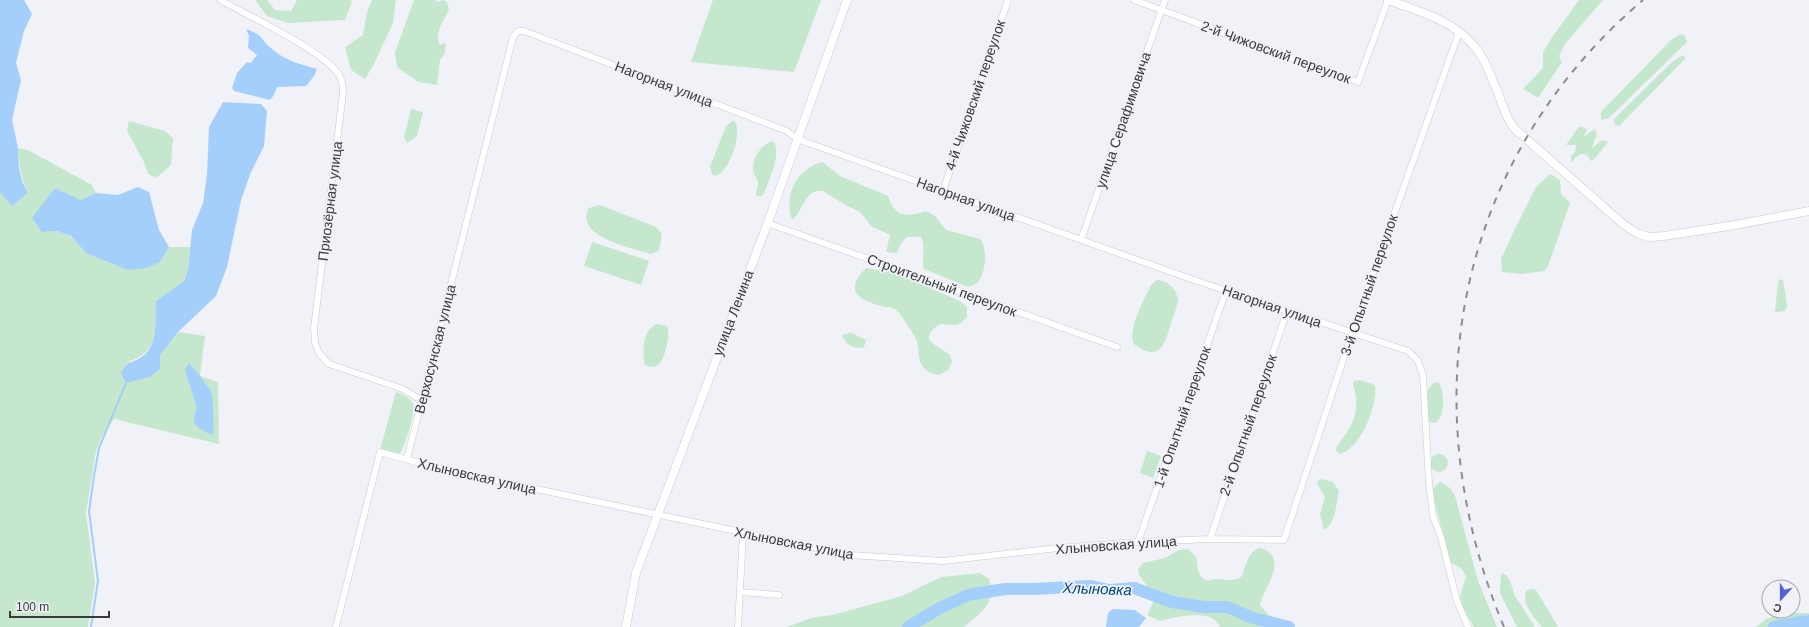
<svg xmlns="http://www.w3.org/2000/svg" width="1809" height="627" viewBox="0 0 1809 627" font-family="Arial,sans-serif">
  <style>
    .green { fill: #c5e7cd }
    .water { fill: #a3cffa }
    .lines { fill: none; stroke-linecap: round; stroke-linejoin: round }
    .stream { stroke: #a3cffa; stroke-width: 2 }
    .river { stroke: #a3cffa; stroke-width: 12 }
    .minor-casing { stroke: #c7c9ce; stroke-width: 7 }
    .major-casing { stroke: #c7c9ce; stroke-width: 9 }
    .minor { stroke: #fff; stroke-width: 6 }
    .major { stroke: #fff; stroke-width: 8 }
    .rail { stroke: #8c8d90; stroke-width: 2; stroke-dasharray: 7 7; stroke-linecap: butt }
    .labels { text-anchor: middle; stroke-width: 3.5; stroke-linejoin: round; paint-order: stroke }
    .street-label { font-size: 14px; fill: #393a3c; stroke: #f0f2f7 }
    .water-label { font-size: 15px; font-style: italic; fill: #00467a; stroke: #f0f2f7 }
  </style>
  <rect width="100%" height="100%" fill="#f0f2f7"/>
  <path class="green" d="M255 0H267L275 10 291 11 297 0H351L352 2 345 20 288 23 267 16Z
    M372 0H396L393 23 374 64 365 79 351 70 345 47 363 35 367 12Z
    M414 0H435L437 2 443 0 447 2 449 9C443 24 436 27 439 45L446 43 445 53 440 60 437 85 418 82 397 67 395 52Z
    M713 0H821L794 72 691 62Z
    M1579 0H1603L1564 45 1559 56 1562 62 1538 98 1523 89 1543 68V52L1553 36Z
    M1681 34 1685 36 1687 42 1609 118 1601 120V112L1672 39Z
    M1683 55 1686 58 1619 126 1615 125 1614 119 1672 62Z
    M411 109 423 112 417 136 407 143 404 137Z
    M734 120C744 131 729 174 715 176L712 174 710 167 726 126Z
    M129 121 165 131 173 138 171 165 156 178 148 174 144 162 127 131Z
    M1582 126 1587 130 1583 137 1595 129 1597 134 1592 148 1602 140 1608 142 1595 158 1591 161 1587 155 1580 154 1571 162V156L1575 152 1576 145H1566L1578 128Z
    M773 141C783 152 768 182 764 194L761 196H756C756 191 758 188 758 183 758 179 754 175 753 171 752 159 761 144 773 141Z
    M18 148 28 150 92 185 96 193 80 200 42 232C66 229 71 235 86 253L160 262 169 247H190L188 270 184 281 156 301C155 330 160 351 128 362L160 369V355L178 332 205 336 200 376 218 382 219 444 114 419 102 436 96 451 86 513 95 583 88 627H0V192L28 193C21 178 19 165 18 148Z
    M822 162 840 176 888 196C895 218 906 217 926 211L935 216 946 230 980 239C988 247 986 275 977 283 975 285 971 286 968 287L924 269C921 259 926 245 921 237H907L901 243 897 253 886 252 890 235 871 226 860 212 842 203 823 191C805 189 804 208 794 219L791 218C785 193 797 169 822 162Z
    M1550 174 1560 180 1561 194 1570 203 1548 266 1544 271 1522 274 1502 272 1501 259 1513 233 1536 187Z
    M600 205 656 227 662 234 659 251 650 254C633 248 573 237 589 208Z
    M592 242 649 261 641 285 584 266Z
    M866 268 895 273 960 301 967 307V317C956 330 954 323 940 324 915 340 938 345 950 355L952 362 948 370 939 375C910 369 924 349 914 335 910 329 901 314 896 310 892 307 886 307 881 306 857 299 844 290 866 268Z
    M1780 279 1783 280 1787 306 1785 311 1775 312 1778 282Z
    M1157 280C1168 280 1176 289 1178 299 1177 308 1173 316 1171 324 1164 345 1160 363 1134 344 1127 330 1144 300 1151 285Z
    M656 324 667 326C671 333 665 360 658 365 656 367 652 366 649 367L644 364C643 349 642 332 656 324Z
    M852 333 866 340 864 347C854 350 847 345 842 336L844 334Z
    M1359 380 1375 385C1378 405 1361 448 1340 454L1336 451V448C1352 425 1362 413 1353 384L1354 381Z
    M1436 382 1439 383C1445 393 1445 415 1436 423L1428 422C1428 410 1422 388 1436 382Z
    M396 392C402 394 411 398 413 404 416 410 404 451 399 454L380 450Z
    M1147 451 1161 456 1153 478 1140 473Z
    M1430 463a9 9 0 1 1 18 0a9 9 0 1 1-18 0Z
    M1322 479 1333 482 1339 491C1336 504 1336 523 1324 530L1320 514 1325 497 1317 483 1318 481Z
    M1441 482 1450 488 1455 496 1478 581 1497 627H1474L1462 607 1460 597 1466 576 1461 568 1451 563 1434 500 1433 489 1438 483Z
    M1261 548C1290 558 1264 587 1260 605L1273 620 1272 627H1220C1212 607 1176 617 1160 621L1147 615 1153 603 1154 595 1139 575 1138 569 1143 563 1165 558 1179 550 1188 549 1196 557C1198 567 1197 577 1208 581 1219 575 1231 585 1242 576 1246 565 1248 550 1261 548Z
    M980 573 989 579C997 603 981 613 964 627H787L811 618 832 615 902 596 941 577Z
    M1501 573 1506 575 1510 581 1515 596 1535 627H1517L1500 593Z
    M1531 589 1536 590 1558 627H1542C1534 617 1520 603 1527 590Z
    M1788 613H1809V627H1756L1766 619Z"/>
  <path class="water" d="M0 0H24L32 14 24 31 16 63 21 80 12 120 18 148 19 168 22 181 28 193 12 206 0 192Z
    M246 29C264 35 259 38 272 49 285 61 301 64 317 69L314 76 306 86 277 87 274 95 270 100 234 91 232 88 237 73 247 62 251 63 257 55 248 48 249 36Z
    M223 102 261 104 267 111 264 146 251 172 241 200 227 267 216 296 178 332 160 355V369L150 377 126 383 121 373C129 360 128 365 140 358 159 347 155 320 156 301L184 281 188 270 192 230 203 203 207 175 209 127Z
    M138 187 149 192 159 230 169 247 160 262 147 268 128 270 86 253 71 236 57 231 42 232 32 218 55 188 80 200 96 193 118 195Z
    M189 363C194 368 211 389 212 394 213 398 214 431 213 435 198 429 189 425 197 408L185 370Z
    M1113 609 1135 610 1146 618 1139 627H1106L1108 613Z"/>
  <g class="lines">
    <path class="stream" d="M91 627 98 581 89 511 94 476 99 448 126 383"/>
    <path class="river" d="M908 627 938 609 968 595 1005 589H1033L1091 586 1109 590 1134 588 1172 602 1204 607H1227L1253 618 1289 627
      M1774 627 1798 622 1809 621"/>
    <defs>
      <path id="minor" d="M220 0C247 15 324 51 339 75 342 80 343 87 343 93L314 328 315 343 319 353 329 364 403 389 421 400
        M1134 0 1358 82 1388 0
        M943 191 1008 0
        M767 223 1117 347
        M1081 240 1165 0
        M407 459 513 37 518 31H524L787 131 797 139 1194 280 1408 351 1418 361 1423 375 1429 483 1433 516 1441 537 1457 601 1468 627
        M1210 539 1287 311
        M1138 542 1226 291
        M740 592 779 595
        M336 627 380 452 441 469 850 555 943 561 1058 548 1138 542 1210 539 1284 540 1352 333 1459 32
        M738 627 743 533"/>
      <path id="major" d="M1388 0C1418 11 1453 20 1474 46 1483 56 1488 68 1493 81 1501 97 1503 114 1514 128L1623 224 1638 234 1650 237 1664 236 1735 225 1809 211
        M626 627 636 573 771 214 847 0"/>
    </defs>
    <use href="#minor" class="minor-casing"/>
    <use href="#major" class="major-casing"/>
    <use href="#minor" class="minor"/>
    <use href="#major" class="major"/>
    <path class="rail" d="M1504 627C1410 403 1455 160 1643 0"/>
  </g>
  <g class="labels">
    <g class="street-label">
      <text transform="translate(1276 52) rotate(20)" y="5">2-й Чижовский переулок</text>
      <text transform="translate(664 84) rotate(21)" y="5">Нагорная улица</text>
      <text transform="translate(975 95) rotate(-71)" y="5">4-й Чижовский переулок</text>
      <text transform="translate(1123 120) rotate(-71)" y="5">улица Серафимовича</text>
      <text transform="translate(966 199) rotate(20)" y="5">Нагорная улица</text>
      <text transform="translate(330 201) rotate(-83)" y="5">Приозёрная улица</text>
      <text transform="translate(942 285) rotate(20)" y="5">Строительный переулок</text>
      <text transform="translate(1369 285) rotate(-71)" y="5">3-й Опытный переулок</text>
      <text transform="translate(1272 306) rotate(19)" y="5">Нагорная улица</text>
      <text transform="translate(733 313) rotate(-69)" y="5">улица Ленина</text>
      <text transform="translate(435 349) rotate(-76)" y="5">Верхосунская улица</text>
      <text transform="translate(1182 417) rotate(-71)" y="5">1-й Опытный переулок</text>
      <text transform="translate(1248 425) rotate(-71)" y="5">2-й Опытный переулок</text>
      <text transform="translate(477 476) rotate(13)" y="5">Хлыновская улица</text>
      <text transform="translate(794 543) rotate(11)" y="5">Хлыновская улица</text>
      <text transform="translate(1116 545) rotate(-4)" y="5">Хлыновская улица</text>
    </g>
    <g class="water-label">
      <text transform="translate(1097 589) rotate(2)" y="5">Хлыновка</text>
    </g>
  </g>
  <g transform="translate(1781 599) rotate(201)"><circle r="19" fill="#f0f2f7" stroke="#a7a8ac"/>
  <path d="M0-3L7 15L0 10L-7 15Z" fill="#5362d8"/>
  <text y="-6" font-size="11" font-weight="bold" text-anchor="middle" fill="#393a3c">С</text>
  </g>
  <path d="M10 611v6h99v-6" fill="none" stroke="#393a3c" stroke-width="2"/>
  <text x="16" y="611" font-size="12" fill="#393a3c" stroke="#f0f2f7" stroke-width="3" paint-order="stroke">100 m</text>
</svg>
